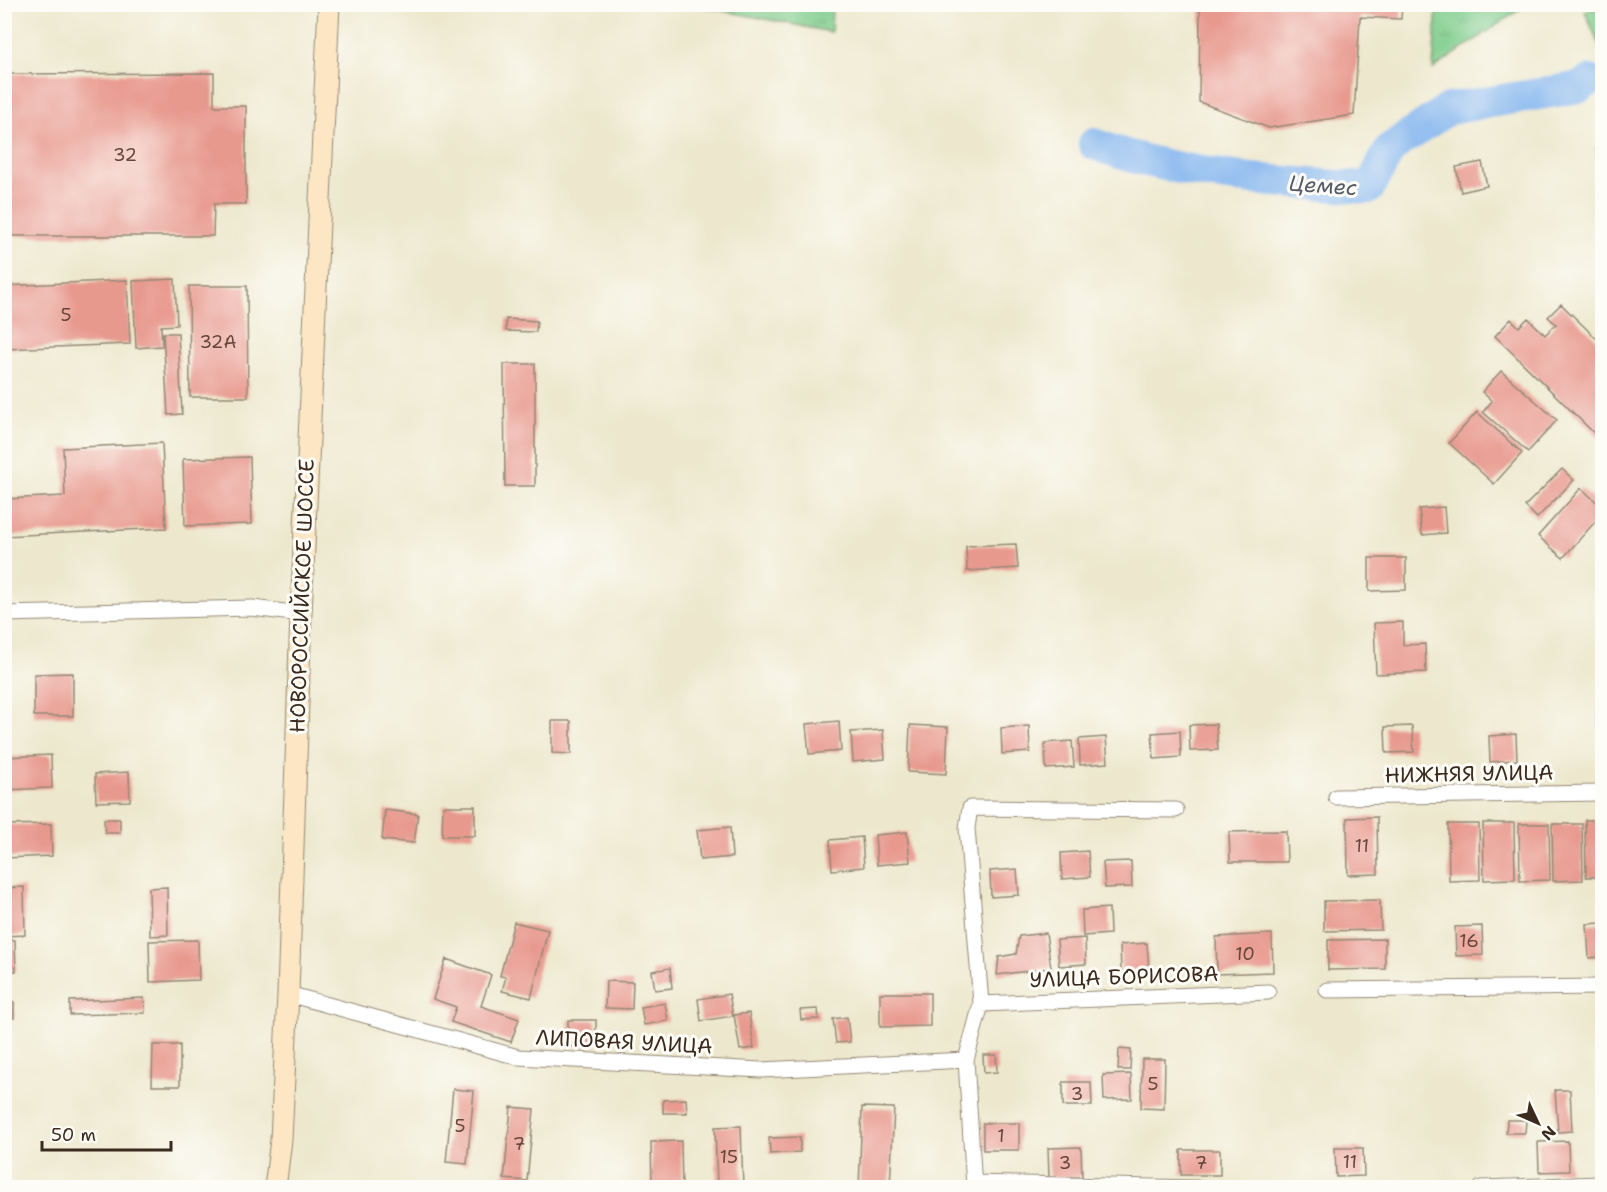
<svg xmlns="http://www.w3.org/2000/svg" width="1607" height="1192" viewBox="0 0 1607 1192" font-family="'Shantell Sans',sans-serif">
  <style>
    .grass { fill: url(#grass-tufts); stroke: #5c7b54; stroke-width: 1.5 }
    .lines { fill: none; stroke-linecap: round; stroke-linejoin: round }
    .river { stroke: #81b4ee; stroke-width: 32 }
    .building { fill: #e8998e }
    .minor-casing { stroke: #948976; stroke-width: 17 }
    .secondary-casing { stroke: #948976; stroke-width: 23 }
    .minor { stroke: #fff; stroke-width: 15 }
    .secondary { stroke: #fce6c4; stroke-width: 21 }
    .labels { text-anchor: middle; stroke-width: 6; stroke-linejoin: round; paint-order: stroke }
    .number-label { font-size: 18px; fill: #66463a }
    .street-label { font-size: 21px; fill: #3b2a1e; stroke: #fdfcf7 }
    .water-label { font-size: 22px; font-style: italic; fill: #545a67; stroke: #fdfcf7 }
  </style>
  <defs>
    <pattern id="grass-tufts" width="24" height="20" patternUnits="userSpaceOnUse" patternTransform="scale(1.5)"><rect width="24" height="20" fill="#7ecc8b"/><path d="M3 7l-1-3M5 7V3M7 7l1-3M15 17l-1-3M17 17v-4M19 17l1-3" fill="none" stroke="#6eaf78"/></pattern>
  </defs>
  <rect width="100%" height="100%" fill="#fdfcf7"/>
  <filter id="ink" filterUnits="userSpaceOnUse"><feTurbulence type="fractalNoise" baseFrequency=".0167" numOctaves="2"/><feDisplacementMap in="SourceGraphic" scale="12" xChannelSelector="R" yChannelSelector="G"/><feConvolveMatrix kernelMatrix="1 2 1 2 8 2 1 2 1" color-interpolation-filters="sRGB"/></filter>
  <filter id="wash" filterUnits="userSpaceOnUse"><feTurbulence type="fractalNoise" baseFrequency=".008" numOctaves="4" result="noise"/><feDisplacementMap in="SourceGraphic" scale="24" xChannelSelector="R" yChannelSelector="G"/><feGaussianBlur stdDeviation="1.35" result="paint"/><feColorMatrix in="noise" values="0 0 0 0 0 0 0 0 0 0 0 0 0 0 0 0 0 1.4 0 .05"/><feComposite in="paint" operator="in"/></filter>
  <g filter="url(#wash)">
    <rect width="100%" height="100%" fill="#ede8cd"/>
    <path class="grass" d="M694 5H832L831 32Z
      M1437 5V4L1526 5 1433 69Z
      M1597 5H1602V51L1585 12Z"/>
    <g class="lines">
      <path class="river" d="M1094 144C1180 177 1277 182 1369 188L1391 148 1448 109 1580 87 1590 81"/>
    </g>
    <g id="blocks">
      <path class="building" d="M1183 4H1402L1401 19 1360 17 1354 115 1269 128 1199 102 1200 7 1182 6Z
        M214 73V106H246V204H214L213 236H5V74Z
        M1602 147V176H1601L1596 148Z
        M1482 162 1487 186 1461 192 1456 167Z
        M175 279 177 325 161 326 162 346 136 348 133 281Z
        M127 280 130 344 4 349V286Z
        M189 286H247L248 397H190Z
        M1561 304 1602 344V441L1495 336 1511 319 1519 327 1528 318 1545 335 1556 324 1548 317Z
        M506 319 537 321 536 332 506 331Z
        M163 333H178L182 414 168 415Z
        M504 364H535V486H505Z
        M1501 371 1557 420 1528 452 1483 412 1492 401 1482 392Z
        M1477 412 1522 453 1494 484 1449 443Z
        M162 443 166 528 4 536V499L65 496 63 448Z
        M250 457 252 524 185 526 183 459Z
        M1562 469 1574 480 1537 518 1525 506Z
        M1581 488 1602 507V514L1563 558 1538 536Z
        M1444 507 1446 533 1422 535 1419 509Z
        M1016 544 1018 568 967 571 966 546Z
        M1369 558H1406V590L1369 591Z
        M1403 622V645L1425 644 1426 672 1376 674 1374 623Z
        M73 673V716H34V674Z
        M1602 699V730H1599L1598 700Z
        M552 721H571V754L552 753Z
        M839 721 841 751 809 754 806 724Z
        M1216 724 1218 750 1190 751 1189 725Z
        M910 725 948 727 946 774 908 772Z
        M1029 726 1030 752 1002 754 1001 728Z
        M1412 726 1414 752 1386 753 1385 727Z
        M883 730 885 759 853 762 851 732Z
        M1180 731 1181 757 1154 759 1152 733Z
        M1516 734 1517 760 1490 762 1489 736Z
        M1106 737 1108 763 1080 765 1079 739Z
        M1072 741 1074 767 1046 769 1045 743Z
        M51 755 52 788 4 790V757Z
        M129 772 130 801 96 802 95 774Z
        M443 806H475V836H442Z
        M385 810 418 814 414 843 382 840Z
        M1377 817 1378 874 1348 875 1347 818Z
        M104 819H120V833H105Z
        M1585 820H1602V877H1586Z
        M1483 823H1514L1515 879 1484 880Z
        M51 824 52 856 4 858V825Z
        M1448 824H1479L1480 880 1449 881Z
        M1519 824H1549L1550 880 1520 881Z
        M1552 824H1582L1583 880 1553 881Z
        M730 827 732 857 700 860 697 830Z
        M1286 831 1287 862H1230L1229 832Z
        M907 832 910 862 877 865 875 835Z
        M862 837 864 867 832 870 830 840Z
        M1088 851 1090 877 1062 879 1061 853Z
        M1131 861 1132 887 1105 888 1103 862Z
        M1017 869 1019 895 991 897 990 871Z
        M24 887 25 935 4 936V888Z
        M167 887 168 935 150 936 149 888Z
        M1380 900 1381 930 1324 931V901Z
        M1109 908 1110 934 1083 936 1082 910Z
        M514 922 548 930 531 998 502 991 506 977 500 976Z
        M1602 923V957L1589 958 1587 924Z
        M1482 926 1483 955 1456 956 1455 927Z
        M1046 933 1051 968 997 975 999 957 1016 954 1019 936Z
        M1272 934 1273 972 1217 974 1216 937Z
        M1085 938 1086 964 1059 966 1057 940Z
        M1385 939V969L1328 970V940Z
        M4 940H15L16 971H4Z
        M198 940 199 980 150 982 149 941Z
        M1147 943 1149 969 1121 971 1120 945Z
        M446 959 491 975 481 1006 519 1019 511 1042 451 1022 456 1007 433 999Z
        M670 968 672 988 655 990 652 971Z
        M606 981 633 982 632 1009 605 1008Z
        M880 993H930V1026L880 1027Z
        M729 994 733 1016 701 1021 698 999Z
        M144 998 145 1013 70 1015V1001Z
        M14 1002V1018H4V1003Z
        M665 1003 668 1021 644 1025 641 1007Z
        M818 1009 819 1019 801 1020 800 1010Z
        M749 1013 754 1048 740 1050 734 1015Z
        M847 1017 850 1042 836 1043 833 1019Z
        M568 1020H596V1046H568Z
        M153 1045H180V1086H152Z
        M1119 1049 1131 1050 1130 1070H1118Z
        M983 1055H996L997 1072 984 1073Z
        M1142 1059H1165L1164 1109 1141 1108Z
        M1131 1074 1132 1099 1104 1100 1103 1075Z
        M1063 1082H1091L1092 1106H1063Z
        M453 1089 474 1091 467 1164 446 1162Z
        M1555 1090H1570L1572 1131 1558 1132Z
        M686 1099 687 1113H663V1100Z
        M511 1107 534 1109 527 1181 504 1179Z
        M862 1107 894 1108 890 1188H859Z
        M1507 1120H1526L1525 1133H1506Z
        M983 1123H1019V1150H983Z
        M741 1126 743 1188H717L715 1127Z
        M800 1137V1152L770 1154 769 1138Z
        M681 1141 682 1188H652L651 1142Z
        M1568 1141 1569 1171 1539 1172 1538 1142Z
        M1081 1147 1082 1177 1049 1178 1048 1148Z
        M1335 1148H1363L1364 1176 1336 1177Z
        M1181 1150H1220V1175H1181Z"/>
    </g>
  </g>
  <g filter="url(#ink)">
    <use href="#blocks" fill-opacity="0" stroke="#948976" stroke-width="1.5"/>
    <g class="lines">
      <defs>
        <path id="minor" d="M4 614 252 608 301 614
          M1336 797 1602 793
          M1327 990 1602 987
          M288 994 518 1057 761 1070 966 1060
          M981 1004 1268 992
          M974 1183 1197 1188
          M974 1188 966 1060 981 1004 967 828 970 808 1176 810
          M1481 1188 1602 1184"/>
        <path id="secondary" d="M275 1188 281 1140 288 994 301 614 329 4"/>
      </defs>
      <use href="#minor" class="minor-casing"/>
      <use href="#secondary" class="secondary-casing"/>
      <use href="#minor" class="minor"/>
      <use href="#secondary" class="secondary"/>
    </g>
  </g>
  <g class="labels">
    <g class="number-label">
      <text x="125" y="161">32</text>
      <text x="66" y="321">5</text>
      <text x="218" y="348">32А</text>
      <text x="1362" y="852">11</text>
      <text x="1469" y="947">16</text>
      <text x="1245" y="960">10</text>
      <text x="1153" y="1090">5</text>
      <text x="1077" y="1100">3</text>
      <text x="460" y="1132">5</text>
      <text x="1001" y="1142">1</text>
      <text x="519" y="1150">7</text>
      <text x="729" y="1163">15</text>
      <text x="1350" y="1168">11</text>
      <text x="1065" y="1169">3</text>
      <text x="1201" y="1169">7</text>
    </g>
    <g class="street-label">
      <text transform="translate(302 596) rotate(-88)" y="7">НОВОРОССИЙСКОЕ ШОССЕ</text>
      <text transform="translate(1469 774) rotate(-1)" y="7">НИЖНЯЯ УЛИЦА</text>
      <text transform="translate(1124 977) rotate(-2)" y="7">УЛИЦА БОРИСОВА</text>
      <text transform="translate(624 1042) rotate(3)" y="7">ЛИПОВАЯ УЛИЦА</text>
    </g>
    <g class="water-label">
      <text transform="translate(1323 185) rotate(4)" y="8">Цемес</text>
    </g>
  </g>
  <rect width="1607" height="1192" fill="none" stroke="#fdfcf7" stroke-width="24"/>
  <g transform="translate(1538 1123) rotate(134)" stroke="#fdfcf7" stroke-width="4.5" paint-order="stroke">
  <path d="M0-4.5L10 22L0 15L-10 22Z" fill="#3b2a1e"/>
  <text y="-9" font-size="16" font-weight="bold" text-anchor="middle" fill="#3b2a1e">N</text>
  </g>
  <path d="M42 1141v9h129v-9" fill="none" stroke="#3b2a1e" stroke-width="3"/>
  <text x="51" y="1141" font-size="18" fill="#3b2a1e" stroke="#fdfcf7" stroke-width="4.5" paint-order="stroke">50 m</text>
</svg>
